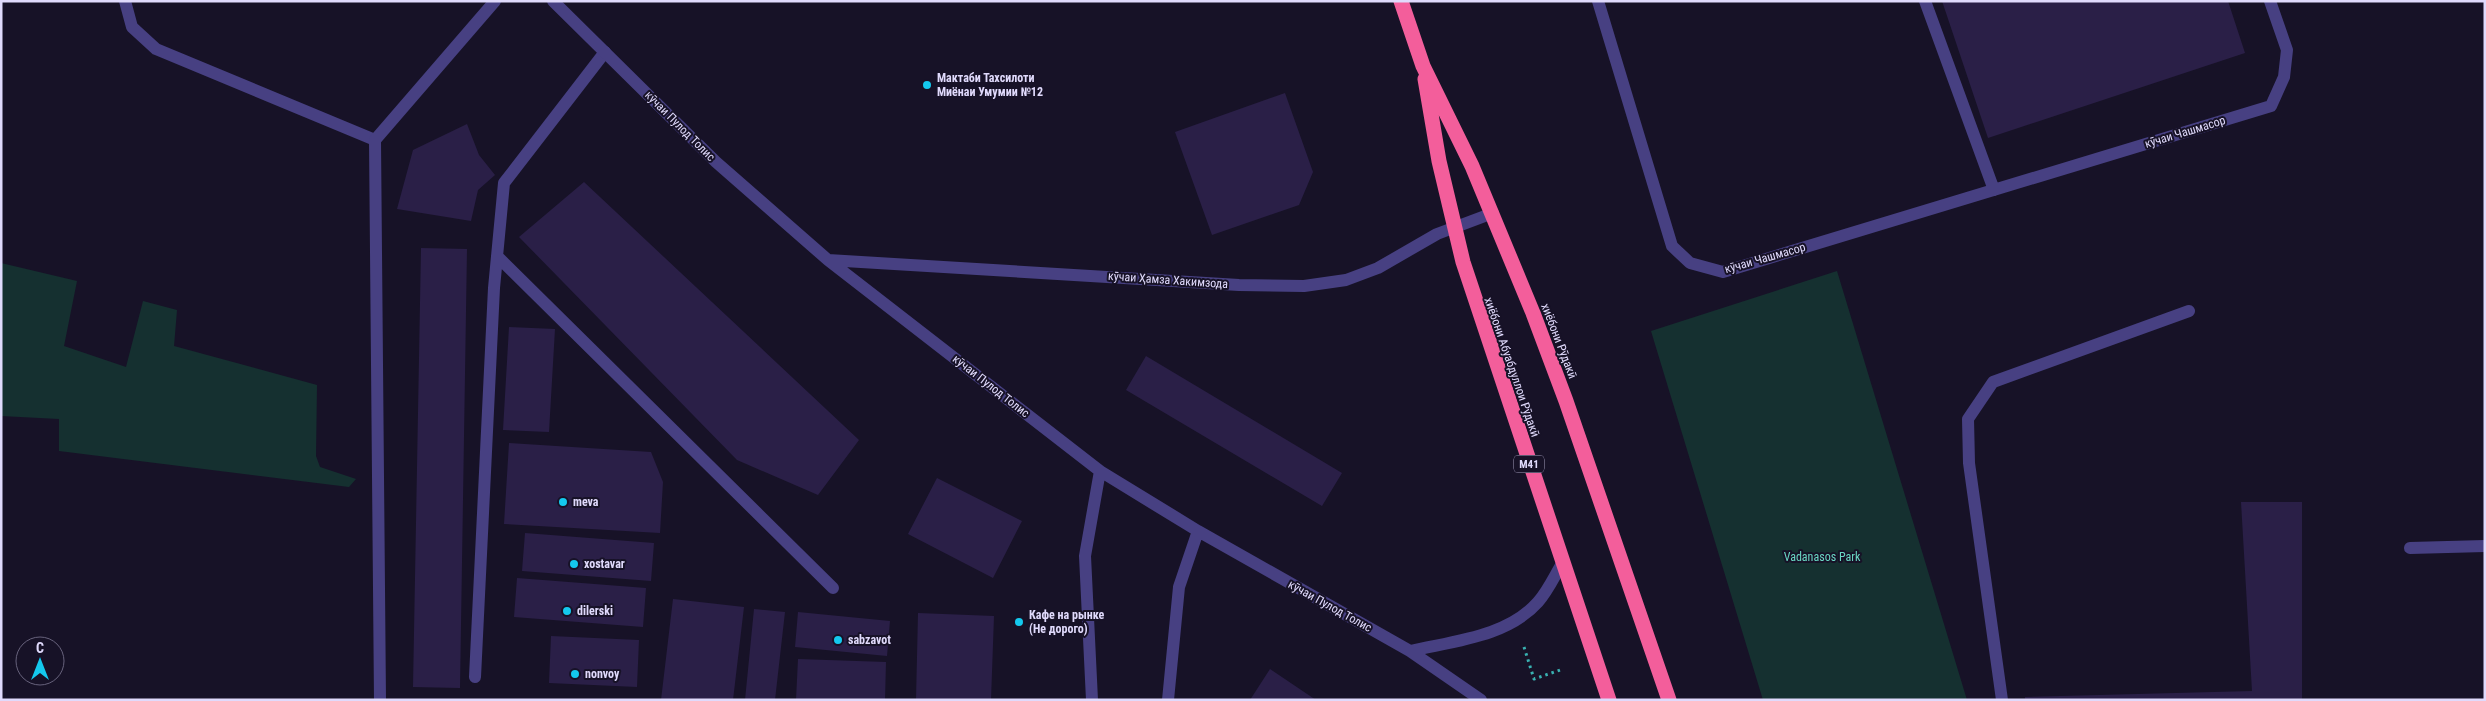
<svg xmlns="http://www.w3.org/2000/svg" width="2486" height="701" viewBox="0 0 2486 701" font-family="'Roboto Condensed',sans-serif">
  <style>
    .green { fill: #153030 }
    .building { fill: #2a1f47 }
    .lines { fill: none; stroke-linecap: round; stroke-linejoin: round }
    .path { stroke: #39b1b1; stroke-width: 3; stroke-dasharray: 2.5 4; stroke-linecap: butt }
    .lane { stroke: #474082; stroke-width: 12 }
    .street { stroke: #474082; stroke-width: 12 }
    .highway { stroke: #f35e9b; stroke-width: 15 }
    .poi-dot { fill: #14c9ee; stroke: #171227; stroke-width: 2 }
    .labels { text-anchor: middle; stroke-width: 4; stroke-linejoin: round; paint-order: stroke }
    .shield { fill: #171227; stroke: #a49ebc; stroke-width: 1 }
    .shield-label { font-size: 11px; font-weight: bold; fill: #e0dafc }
    .poi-label { font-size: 12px; font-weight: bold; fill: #e0dafc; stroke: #171227; text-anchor: start }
    .street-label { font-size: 12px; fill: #e0dafc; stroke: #171227 }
    .park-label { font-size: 12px; fill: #6ad8c4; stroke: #171227 }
  </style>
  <rect width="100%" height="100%" fill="#171227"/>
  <path class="green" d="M1 263 77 281 64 346 126 367 143 301 177 310 174 346 317 385 316 456 320 467 356 479 349 487 59 451V419L1 416Z
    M1837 271 1967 700H1763L1651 331Z"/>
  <path class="building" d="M1942 1H2228L2245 53 1988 138Z
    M1285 93 1313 172 1299 205 1212 235 1175 132Z
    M467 124 479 155 495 175 478 190 471 221 397 209 413 150Z
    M584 182 859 440 818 495 737 460 519 237Z
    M421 248 467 249 460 688 413 687Z
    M509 327 555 329 549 432 503 430Z
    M1146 356 1342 473 1322 506 1126 390Z
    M509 443 651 452 663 482 660 533 504 524Z
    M937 478 1022 521 993 578 908 534Z
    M2241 502H2302V700H2025V697L2252 691Z
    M525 533 654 543 651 581 522 571Z
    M517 578 646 588 643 627 514 617Z
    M673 599 744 607 733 700H661Z
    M754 609 785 612 775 700H745Z
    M798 612 890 621 887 656 795 647Z
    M918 613 994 616 991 700H916Z
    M551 636 639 640 637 687 549 683Z
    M798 659 886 662 885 700H796Z
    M1270 669 1316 700H1250Z"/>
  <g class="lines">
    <path class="path" d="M1524 647 1534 679 1563 669"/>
    <path class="lane" d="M125 1 132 27 156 49 375 140
      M1598 1 1672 246 1690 263 1723 272 2271 106 2284 77 2287 50 2270 1
      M1925 1 1994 190
      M497 256 833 588
      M2410 548 2485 546
      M475 677 494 288 504 183 605 52
      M2002 700 1969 463 1968 419 1993 382 2189 311"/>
    <path class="street" d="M553 1 716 162 828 260 1100 471 1198 531 1410 651 1481 700
      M828 260 1239 285 1304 286 1346 280 1378 268 1437 234 1493 213
      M1410 651C1453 641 1507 637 1538 602 1548 591 1555 575 1563 562
      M380 700 375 140 495 1
      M1092 700 1085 556 1100 471
      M1168 700 1179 587 1198 531"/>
    <path class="highway" d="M1401 1 1423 66 1472 166 1533 313 1566 401 1669 700
      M1425 79 1439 161 1463 262 1609 700"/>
  </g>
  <g class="poi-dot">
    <circle cx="927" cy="85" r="5"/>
    <circle cx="563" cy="502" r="5"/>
    <circle cx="574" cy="564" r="5"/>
    <circle cx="567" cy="611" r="5"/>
    <circle cx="1019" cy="622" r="5"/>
    <circle cx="838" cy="640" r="5"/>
    <circle cx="575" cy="674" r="5"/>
  </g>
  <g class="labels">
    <rect class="shield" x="1514" y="455.5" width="30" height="17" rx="4"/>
    <g class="shield-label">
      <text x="1529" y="468">M41</text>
    </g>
    <g class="poi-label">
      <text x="937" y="82">Мактаби Тахсилоти<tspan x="937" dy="14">Миёнаи Умумии №12</tspan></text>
      <text x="573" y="506">meva</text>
      <text x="584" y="568">xostavar</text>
      <text x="577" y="615">dilerski</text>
      <text x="1029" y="619">Кафе на рынке<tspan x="1029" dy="14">(Не дорого)</tspan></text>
      <text x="848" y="644">sabzavot</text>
      <text x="585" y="678">nonvoy</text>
    </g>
    <g class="street-label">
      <text transform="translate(680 126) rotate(45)" y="4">кӯчаи Пулод Толис</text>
      <text transform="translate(2185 132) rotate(-17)" y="4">кӯчаи Чашмасор</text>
      <text transform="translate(1765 258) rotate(-16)" y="4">кӯчаи Чашмасор</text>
      <text transform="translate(1168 280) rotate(4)" y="4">кӯчаи Ҳамза Хакимзода</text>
      <text transform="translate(1559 341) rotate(69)" y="4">хиёбони Рӯдакӣ</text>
      <text transform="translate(1512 367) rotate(71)" y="4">хиёбони Абуабдуллои Рӯдакӣ</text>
      <text transform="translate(991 386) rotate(38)" y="4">кӯчаи Пулод Толис</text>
      <text transform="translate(1330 606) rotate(29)" y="4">кӯчаи Пулод Толис</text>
    </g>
    <g class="park-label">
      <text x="1822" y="561">Vadanasos Park</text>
    </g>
  </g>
  <rect width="2486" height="701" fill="none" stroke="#e0dafc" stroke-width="5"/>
  <g transform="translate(40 661)"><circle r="24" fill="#171227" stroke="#67627c"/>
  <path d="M0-4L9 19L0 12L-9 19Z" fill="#14c9ee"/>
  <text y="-8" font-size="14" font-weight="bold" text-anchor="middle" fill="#e0dafc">С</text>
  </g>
</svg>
